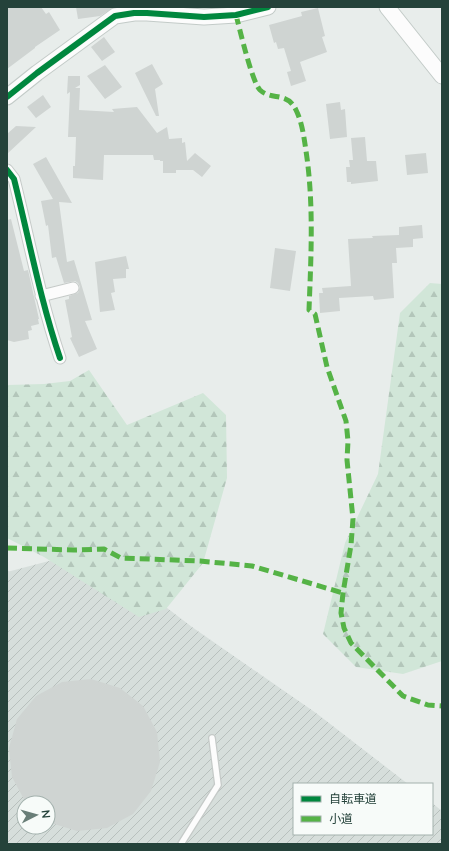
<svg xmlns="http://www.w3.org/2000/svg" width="449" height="851" viewBox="0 0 449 851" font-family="Lato,'Noto Sans JP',sans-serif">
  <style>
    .industrial { fill: url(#industrial-furrows); fill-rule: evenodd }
    .forest { fill: url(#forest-firs) }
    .building { fill: #cfd4d2 }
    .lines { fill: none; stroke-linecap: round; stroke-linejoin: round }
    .lane-casing { stroke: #c5cac8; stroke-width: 8 }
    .street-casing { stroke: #c5cac8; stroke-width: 13 }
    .secondary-casing { stroke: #c3cbc8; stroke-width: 17 }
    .lane { stroke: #fcfcfc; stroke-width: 5.5 }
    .street { stroke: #fcfcfc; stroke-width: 11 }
    .secondary { stroke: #fcfcfc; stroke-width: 15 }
    .quiet { stroke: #55b346; stroke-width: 5; stroke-dasharray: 10 5; stroke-linecap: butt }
    .cycleway-casing { stroke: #f7fbf9; stroke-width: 8 }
    .cycleway { stroke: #00873e; stroke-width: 6 }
  </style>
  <defs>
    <pattern id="industrial-furrows" width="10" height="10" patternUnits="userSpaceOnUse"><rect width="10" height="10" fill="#d6dedb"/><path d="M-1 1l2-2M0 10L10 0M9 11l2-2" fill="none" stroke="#b8c0bd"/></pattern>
    <pattern id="forest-firs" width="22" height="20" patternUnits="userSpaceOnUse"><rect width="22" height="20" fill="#d1e6d8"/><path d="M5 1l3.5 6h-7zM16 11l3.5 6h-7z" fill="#b3c6ba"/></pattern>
  </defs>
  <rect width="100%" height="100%" fill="#e8edeb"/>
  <path class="industrial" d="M91 550 192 627 316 713 408 784H294V834H432V803L442 811V844H7V572ZM24 803H48V827H24Z"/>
  <path class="forest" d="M430 283 442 284V661L403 674 356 667 323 634 345 543 378 474 400 313Z
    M89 370 127 425 203 393 226 415 227 478 203 563 166 609 139 617 44 557 7 538V385L44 384 70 381Z"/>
  <path class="building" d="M7 7H41L46 14 49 12 60 30 35 47V48L7 69Z
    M76 7H114L100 16 78 19Z
    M318 8 325 36 322 37 327 52 300 62 306 81 291 86 287 72 291 71 284 48 278 49 276 42 274 43 269 25 302 16 301 12Z
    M104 37 115 52 102 61 91 47Z
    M152 64 163 84 155 89 159 116H156L135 73Z
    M105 65 122 87 105 99 87 76Z
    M68 76H80V85L75 88H80L79 110 114 112 112 109 137 107 157 133 167 127 169 139 182 138V143L185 142 187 161 195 153 211 166 202 177 193 170H176V173H163V161H160V160H154L153 155H104L103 180 73 178V166H75L76 137H68L70 92 67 94Z
    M43 95 51 107 36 118 27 107Z
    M340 102 341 110 345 109 347 137 330 139 326 104Z
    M16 126 36 127 7 154V134Z
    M365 137 367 161H376L378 181 351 184V182H347L346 167H350L349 160H353L351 138Z
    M426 153 428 173 407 175 405 155Z
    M46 157 72 203 59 202 67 262 74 260 92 320 85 321 97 349 79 357 70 338 72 337 65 300 69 299V296L78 293 80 287 78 283 75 281 64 283 56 257 52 258 48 225 46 226 41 201 53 199 33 164Z
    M11 219 24 271 28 270 39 319H38L39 324 31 326 32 330 28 331 29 339 14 342 7 340V220Z
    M422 225 423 238 413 239V247L396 248 397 263H392L394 298 374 300 373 296 339 298 340 311 320 313 319 293H323L322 288 351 286 348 239 373 238 372 236 399 235V227Z
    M275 248 296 251 290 291 270 288Z
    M126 256 129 269H126V278L113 279 115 292 111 293 115 310 100 312 95 262Z
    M91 679 120 688 143 706 157 732 160 762 151 791 133 814 107 828 77 831 48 822V803H26L12 777 9 748 17 719 36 696 62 682Z"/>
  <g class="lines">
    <defs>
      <path id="lane" d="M181 844 218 785 212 738"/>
      <path id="street" d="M7 170 14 179C29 239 40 299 60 358
        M41 296 73 288"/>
      <path id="secondary" d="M387 7 442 76
        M7 97 37 73 115 16 134 13H147L204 17 236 15 268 7"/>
    </defs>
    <use href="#lane" class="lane-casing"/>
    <use href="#street" class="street-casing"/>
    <use href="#secondary" class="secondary-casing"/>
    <use href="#lane" class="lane"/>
    <use href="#street" class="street"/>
    <use href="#secondary" class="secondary"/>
    <path class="quiet" d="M236 15C240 30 252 82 260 90 272 101 287 91 296 110 302 122 304 137 306 151 314 204 311 257 309 310L315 314 327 367 346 421 348 441 347 460 353 519 351 545 343 593 341 613 344 628 351 643 403 696 428 705 442 706
      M7 548 74 550 104 549 121 558 200 561 252 566 343 593"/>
    <defs>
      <path id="cycleway" d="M7 97 37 73 115 16 134 13H147L204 17 236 15 268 7
        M7 170 14 179C29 239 40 299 60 358"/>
    </defs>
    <use href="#cycleway" class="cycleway-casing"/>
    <use href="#cycleway" class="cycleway"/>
  </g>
  <rect width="449" height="851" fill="none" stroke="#24423a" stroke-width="16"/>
  <rect x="293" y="783" width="140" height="52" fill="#f7fbf9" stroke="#a3b1ad"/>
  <rect x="301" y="796" width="20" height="6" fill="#00873e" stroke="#a3b1ad"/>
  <text x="329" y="803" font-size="12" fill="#24423a">自転車道</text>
  <rect x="301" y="816" width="20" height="6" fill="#55b346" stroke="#a3b1ad"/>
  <text x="329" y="823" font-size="12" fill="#24423a">小道</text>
  <g transform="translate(36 815) rotate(84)"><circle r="19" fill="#f7fbf9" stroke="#a3b1ad"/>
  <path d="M0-3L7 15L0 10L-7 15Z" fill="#697e78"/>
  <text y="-6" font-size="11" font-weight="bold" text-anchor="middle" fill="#24423a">N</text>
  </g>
</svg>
